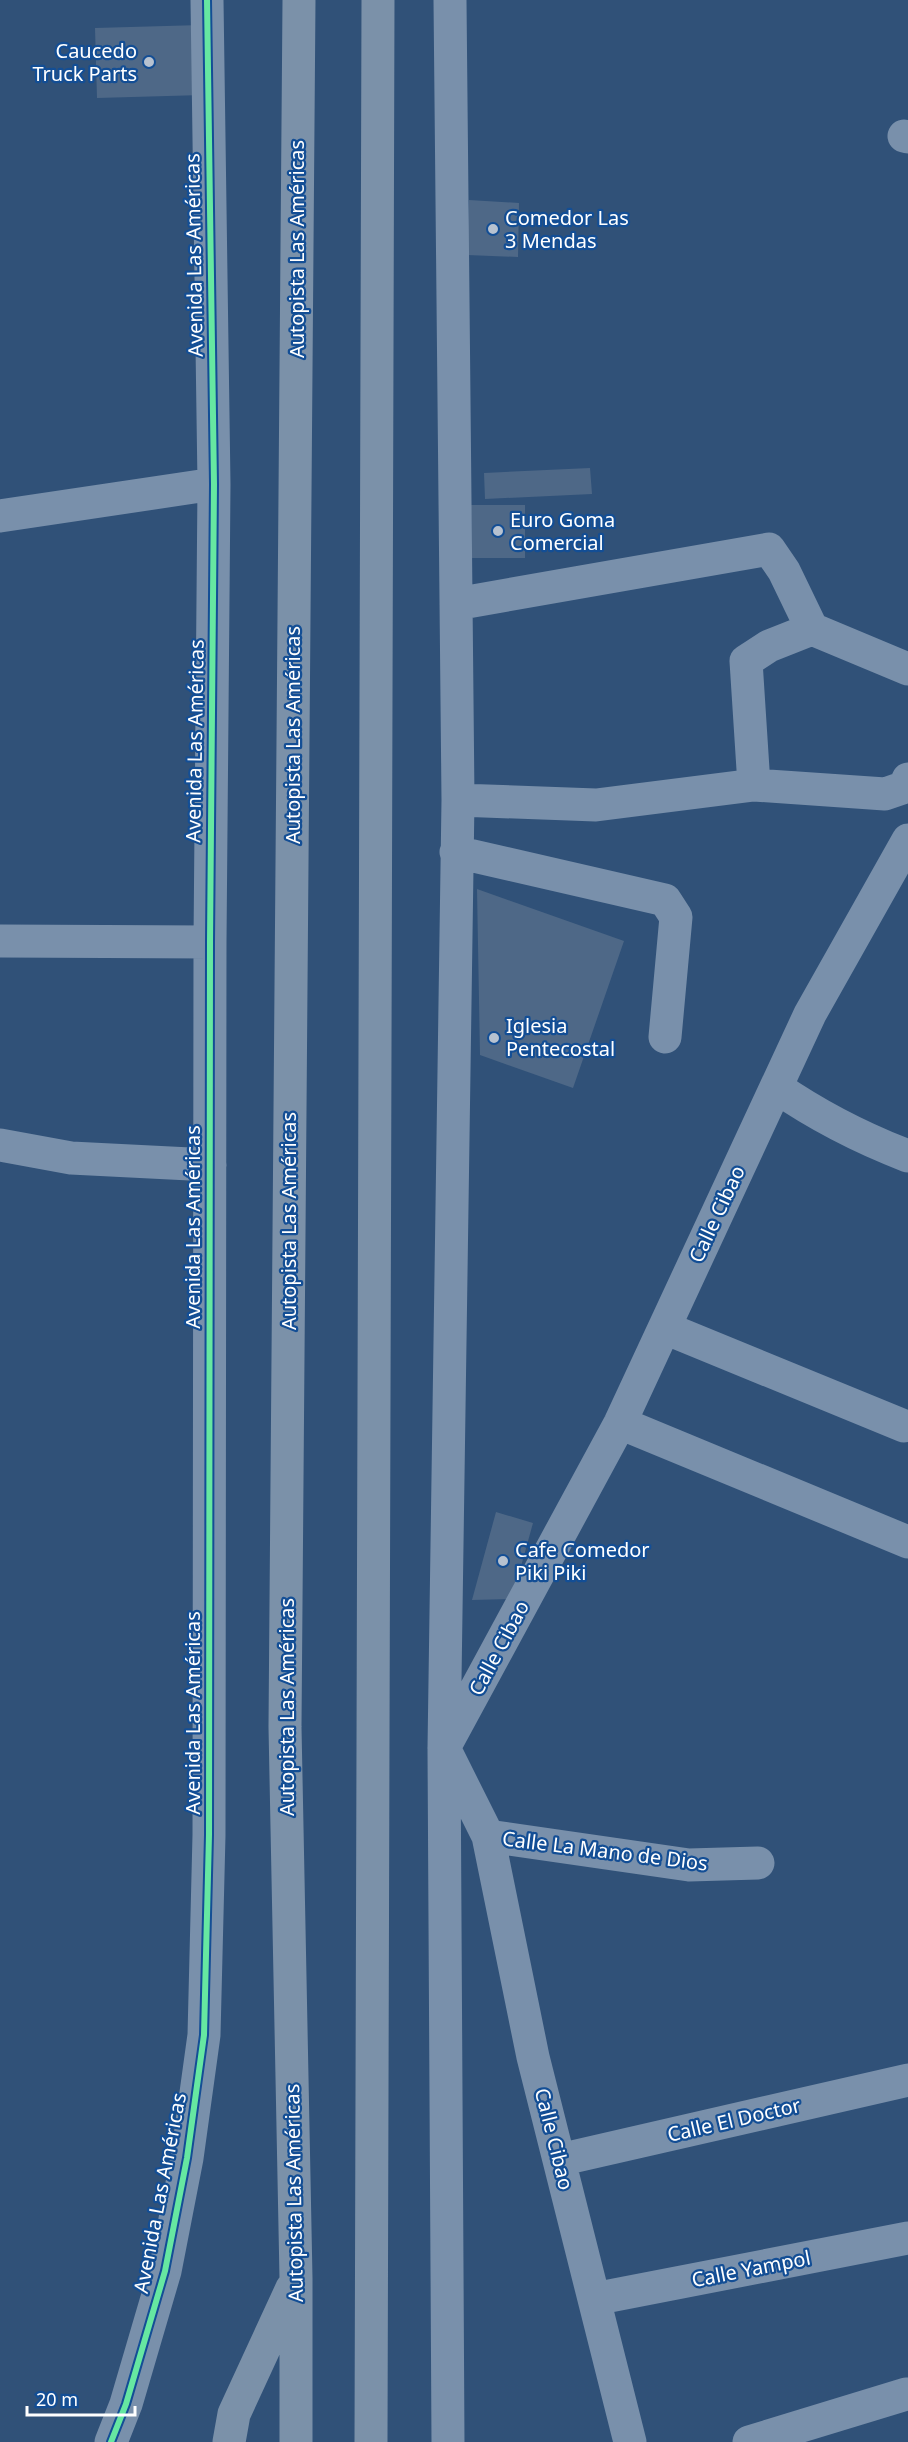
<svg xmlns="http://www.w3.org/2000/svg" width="908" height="2442" viewBox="0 0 908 2442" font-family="'Noto Sans',sans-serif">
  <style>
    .building { fill: #4e6887 }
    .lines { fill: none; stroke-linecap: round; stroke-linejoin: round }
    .minor { stroke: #7990ab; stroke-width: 33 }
    .highway { stroke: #7b91a9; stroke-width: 33 }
    .cycleway-casing { stroke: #134e95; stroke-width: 10 }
    .cycleway { stroke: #66e7a1; stroke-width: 6 }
    .poi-dot { fill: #b7c2d0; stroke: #134e95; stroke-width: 2 }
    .labels { text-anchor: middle; stroke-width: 4.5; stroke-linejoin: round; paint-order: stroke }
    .poi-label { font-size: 20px; fill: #fff; stroke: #134e95; text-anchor: start }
    .street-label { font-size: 20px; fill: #fff; stroke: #134e95 }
  </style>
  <rect width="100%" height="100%" fill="#305178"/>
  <path class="building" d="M201 25 203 95 97 98 95 28Z
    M469 200 519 203 518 257 467 255Z
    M590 468 592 494 485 499 484 473Z
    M471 505H525V558H472Z
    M477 889 624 941 573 1088 480 1055Z
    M496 1512 533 1523 512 1599 472 1600Z"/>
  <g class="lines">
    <path class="minor" d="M904 136 908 137
      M0 516 214 484
      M456 604 769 549 784 571 812 629 908 669
      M754 785 746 661 769 646 812 629
      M458 800 596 805 754 785 885 794 905 787 908 779
      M456 852 665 900 676 917 665 1037
      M0 941 210 942
      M776 1087C818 1116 861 1138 908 1156
      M0 1145 71 1158 210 1165
      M665 1328 904 1426
      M620 1423 908 1542
      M488 1836 689 1865 758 1863
      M559 2160 908 2080
      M594 2299 908 2238
      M111 2442 126 2404 165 2271 187 2158 204 2035 209 1835 210 942 214 484 207 0
      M448 2442 444 1748 458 800 450 0
      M630 2442 533 2057 488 1836 444 1748 620 1423 810 1014 908 840
      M749 2442 906 2394"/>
    <path class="highway" d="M229 2442 234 2414 292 2288
      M296 2442V2278L285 1727 299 0
      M371 2442 378 0"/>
    <defs>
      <path id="cycleway" d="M111 2442 126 2404 165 2271 187 2158 204 2035 209 1835 210 942 214 484 207 0"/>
    </defs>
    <use href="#cycleway" class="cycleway-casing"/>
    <use href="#cycleway" class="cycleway"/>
  </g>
  <g class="poi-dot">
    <circle cx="149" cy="62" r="6"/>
    <circle cx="493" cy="229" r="6"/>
    <circle cx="498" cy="531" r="6"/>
    <circle cx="494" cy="1038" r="6"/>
    <circle cx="503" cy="1561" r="6"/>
  </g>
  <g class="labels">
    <g class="poi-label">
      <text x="137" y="58" text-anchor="end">Caucedo<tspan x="137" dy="23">Truck Parts</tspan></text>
      <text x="505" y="225">Comedor Las<tspan x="505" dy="23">3 Mendas</tspan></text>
      <text x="510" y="527">Euro Goma<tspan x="510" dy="23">Comercial</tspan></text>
      <text x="506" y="1033">Iglesia<tspan x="506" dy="23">Pentecostal</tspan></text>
      <text x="515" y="1557">Cafe Comedor<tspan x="515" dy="23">Piki Piki</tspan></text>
    </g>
    <g class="street-label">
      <text transform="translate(297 249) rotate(-90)" y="7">Autopista Las Américas</text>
      <text transform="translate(194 255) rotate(-91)" y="7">Avenida Las Américas</text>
      <text transform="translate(293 735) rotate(-90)" y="7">Autopista Las Américas</text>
      <text transform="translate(195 741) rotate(-89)" y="7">Avenida Las Américas</text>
      <text transform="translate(717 1214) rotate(-65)" y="7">Calle Cibao</text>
      <text transform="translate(289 1221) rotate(-90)" y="7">Autopista Las Américas</text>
      <text transform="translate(193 1227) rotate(-90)" y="7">Avenida Las Américas</text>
      <text transform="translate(499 1648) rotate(-62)" y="7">Calle Cibao</text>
      <text transform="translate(287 1707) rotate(-90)" y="7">Autopista Las Américas</text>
      <text transform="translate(193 1713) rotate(-90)" y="7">Avenida Las Américas</text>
      <text transform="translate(605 1851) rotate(7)" y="7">Calle La Mano de Dios</text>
      <text transform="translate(734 2120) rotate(-13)" y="7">Calle El Doctor</text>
      <text transform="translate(554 2139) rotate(76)" y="7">Calle Cibao</text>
      <text transform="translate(160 2193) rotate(-79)" y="7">Avenida Las Américas</text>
      <text transform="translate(294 2193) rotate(-91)" y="7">Autopista Las Américas</text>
      <text transform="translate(751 2269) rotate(-11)" y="7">Calle Yampol</text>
    </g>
  </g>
  <path d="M27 2406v9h108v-9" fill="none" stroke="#ffffff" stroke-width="3"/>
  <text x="36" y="2406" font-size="18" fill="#ffffff" stroke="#134e95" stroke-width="4.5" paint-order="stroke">20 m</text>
</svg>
